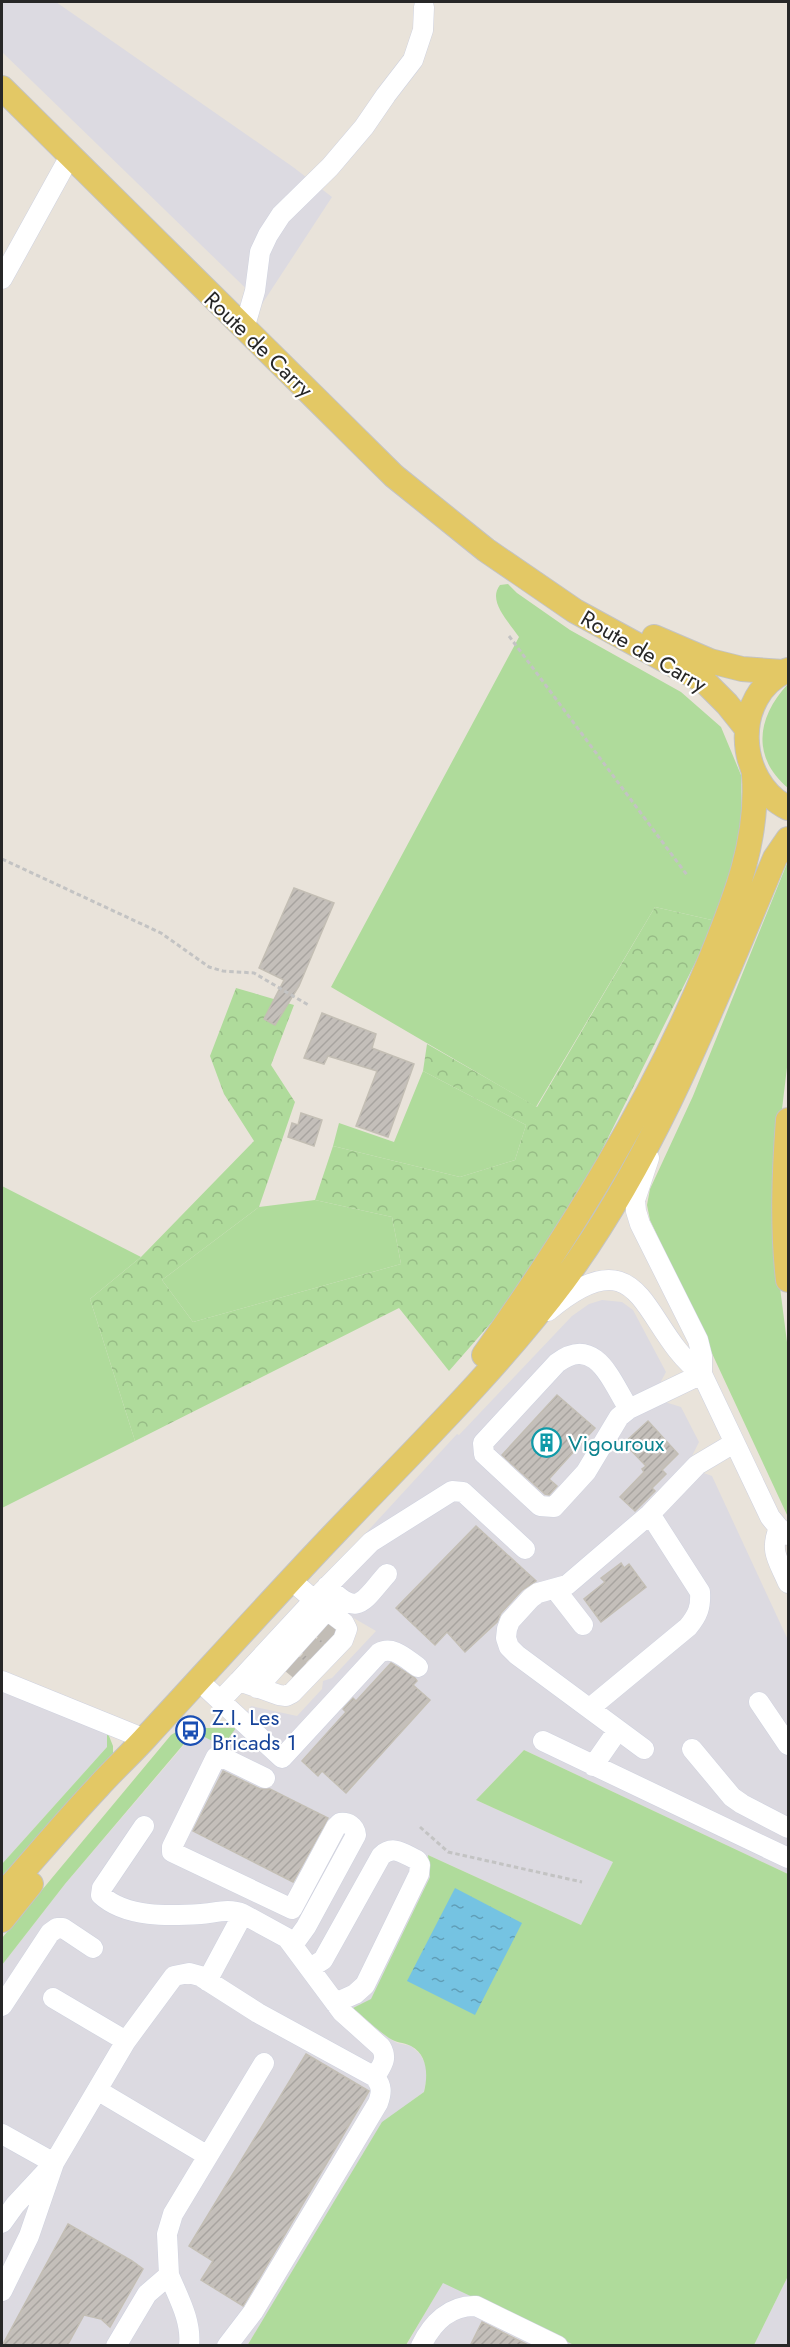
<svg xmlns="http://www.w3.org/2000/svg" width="790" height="2347" viewBox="0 0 790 2347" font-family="Jost,sans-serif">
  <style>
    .industrial { fill: #dcdae1 }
    .grass { fill: #afdb9b }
    .forest { fill: url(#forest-crowns) }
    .water { fill: url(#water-ripples) }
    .building { fill: url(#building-hatch); stroke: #c3beb4; stroke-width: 1.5 }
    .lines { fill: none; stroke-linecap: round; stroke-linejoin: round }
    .minor-tunnel { stroke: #c2bdb6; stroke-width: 20; stroke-dasharray: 20 10; stroke-linecap: butt }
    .minor-casing { stroke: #cfd2df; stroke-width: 21 }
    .major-casing { stroke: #c3c3c3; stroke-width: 26 }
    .path { stroke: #c3c3c3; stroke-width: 3; stroke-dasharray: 4.5 3; stroke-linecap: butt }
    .minor { stroke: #fff; stroke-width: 20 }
    .major { stroke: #e3c865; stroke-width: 24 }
    .labels { text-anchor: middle; stroke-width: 4.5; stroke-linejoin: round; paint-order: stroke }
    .street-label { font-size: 22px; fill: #272727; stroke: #fff }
    .culture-label { font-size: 22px; fill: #0d838f; stroke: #fff; text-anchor: start }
    .transit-label { font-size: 22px; fill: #164399; stroke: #fff; text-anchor: start }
  </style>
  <defs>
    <pattern id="forest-crowns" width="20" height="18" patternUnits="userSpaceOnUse" patternTransform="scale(1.5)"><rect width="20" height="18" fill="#afdb9b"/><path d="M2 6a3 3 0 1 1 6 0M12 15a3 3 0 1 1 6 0" fill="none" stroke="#97bc86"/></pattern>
    <pattern id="water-ripples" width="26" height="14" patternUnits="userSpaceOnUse" patternTransform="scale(1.5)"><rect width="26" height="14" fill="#75c3e2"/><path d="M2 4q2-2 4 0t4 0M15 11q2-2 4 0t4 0" fill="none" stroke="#609eb7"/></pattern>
    <pattern id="building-hatch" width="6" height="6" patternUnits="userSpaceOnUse" patternTransform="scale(1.5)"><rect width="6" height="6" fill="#c4bfba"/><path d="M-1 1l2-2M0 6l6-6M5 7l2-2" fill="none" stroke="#a8a4a0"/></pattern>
  </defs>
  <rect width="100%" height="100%" fill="#e9e3da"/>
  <path class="industrial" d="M2 2H56L293 167 332 197 262 304 2 52Z
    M602 1300 622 1302 633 1310 666 1372 658 1387 665 1402 681 1407 699 1442 691 1458 701 1472 712 1476 788 1640V1874L524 1750 476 1800 613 1862 581 1925 428 1855 430 1877 371 2000 353 2008 386 2036 397 2043 411 2046 420 2054 426 2065 427 2077 424 2092 410 2102 247 2345H2V1965L65 1884 195 1732 223 1746 251 1706 297 1716 322 1689 323 1681 332 1678 376 1631 326 1602 364 1535 457 1434 459 1435 572 1316 589 1304Z
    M2 1689 107 1731V1747L2 1864Z
    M788 2276V2345H754Z
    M443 2282 574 2345 406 2346Z"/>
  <path class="grass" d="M508 584 517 593 570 630 681 692 721 727 741 775 742 838 716 921 655 907 536 1107 331 987 519 637C509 622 487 601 500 585Z
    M788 684V788C751 757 757 717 788 684Z
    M788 861V1059L777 1151 778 1272 788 1350V1517L650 1220 647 1205 650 1189 693 1096Z
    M423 1071 526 1125 515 1160 460 1177 333 1146 339 1123 394 1142Z
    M2 1186 141 1257 90 1299 135 1441 2 1508Z
    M315 1200 392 1217 401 1264 193 1322 162 1280 259 1207Z
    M196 1728H236L223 1746 194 1732 65 1884 2 1965V1938L171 1735 176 1732Z
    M107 1731 113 1746V1759L2 1880V1864L107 1747Z
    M524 1750 788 1874V2276L754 2345H574L443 2283 406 2345 247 2346 382 2122 424 2092C428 2076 428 2055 411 2046 403 2042 396 2043 389 2038 376 2029 365 2018 353 2008L371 1999 430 1877 428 1855 581 1925 613 1862 476 1800Z"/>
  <path class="forest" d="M655 907 716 921 587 1180 504 1308 449 1371 399 1308 135 1441 90 1299 141 1257 254 1141 224 1094 210 1056 236 988 294 1005 271 1065 295 1102 259 1207 162 1280 193 1322 401 1264 392 1217 315 1200 333 1146 460 1177 515 1160 526 1125 423 1071 427 1044 537 1107Z"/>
  <path class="water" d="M455 1888 522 1923 475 2015 407 1981Z"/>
  <path class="building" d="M294 888 334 903 299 986 275 1025 264 1019 284 980 259 968Z
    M322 1013 376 1034 372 1048 414 1064 388 1137 356 1126 377 1071 328 1056 324 1064 304 1058Z
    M301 1113 322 1120 314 1146 288 1137 292 1123 298 1125Z
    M557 1395 595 1428 549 1479 557 1486 549 1495 545 1494 502 1455Z
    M648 1421 678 1454 662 1470 666 1474 652 1488 655 1491 635 1511 620 1497 644 1472 642 1469 646 1466 624 1443Z
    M476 1526 536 1581 522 1590 501 1613 497 1622 465 1652 447 1632 435 1645 396 1608Z
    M621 1563 624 1568 629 1564 646 1587 601 1622 584 1599 605 1582 601 1578Z
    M329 1626 334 1630 333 1634 294 1674 290 1669Z
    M391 1663 415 1678 417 1681 413 1685 430 1700 346 1793 322 1771 318 1776 302 1761 346 1712 343 1709 353 1698 356 1701Z
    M223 1771 260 1789H270L328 1818 293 1882 193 1831Z
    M306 2054 369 2091 243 2306 201 2280 213 2261 189 2246Z
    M68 2224 132 2261 143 2269 110 2327 101 2319 84 2315 67 2346H2Z
    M482 2322 530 2346H470Z"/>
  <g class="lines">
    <path class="minor-tunnel" d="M322 1628 334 1638
      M307 1644 319 1654
      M290 1662 302 1672"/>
    <defs>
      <path id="minor" d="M2 279 70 156
        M244 329 255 291 260 252 268 235 281 215 330 167 364 127 386 95 413 60 423 30 424 7
        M649 1158 635 1200 636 1211 640 1224 698 1340 702 1356V1374L770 1517 779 1528 788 1535
        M548 1311C646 1229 641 1330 702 1374
        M629 1409 619 1417 586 1472 554 1507 540 1506 484 1454 483 1443 557 1363C596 1334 611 1381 629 1409L702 1374
        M779 1528C769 1552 779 1561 788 1583
        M291 1580 314 1600 371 1542 452 1491 463 1492 525 1549
        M327 1586C359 1618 362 1602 387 1574
        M555 1589 583 1625
        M198 1680 282 1758 379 1653C393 1645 406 1659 418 1667
        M2 1681 145 1739
        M257 1688 327 1610
        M220 1701 239 1681 279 1695 286 1696 292 1693 343 1640 347 1629 344 1623 314 1600 239 1681
        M759 1702 788 1745
        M590 1708 688 1627C698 1615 701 1607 700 1592L650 1514
        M543 1741 788 1858
        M644 1749 517 1655 509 1647 506 1638 507 1629 510 1621 531 1598 538 1593 567 1585 650 1514 697 1465 734 1443
        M692 1749 732 1797 742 1804 788 1828
        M593 1766 618 1730
        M265 1778 222 1757H216L172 1847V1852L292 1909 336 1827 340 1823C348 1822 355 1826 356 1835L306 1927 293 1945
        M144 1826 102 1888 101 1895C126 1918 169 1916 201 1914 215 1913 229 1908 243 1914
        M310 1968 323 1960 381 1856C393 1844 404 1854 417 1860L420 1865 419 1874 365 1985 355 1994 335 2003
        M207 1981 243 1914 287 1938 342 2012 381 2047C388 2059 382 2065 375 2077
        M53 1998 126 2041
        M2 2006 50 1933 57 1928H63L93 1948
        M97 2090 208 2156
        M2 2134 54 2163 15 2205 2 2223
        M169 2275 167 2234 173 2214 264 2063
        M2 2291 29 2236 54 2163 126 2041 174 1976 189 1973 200 1976 258 2013 375 2077C382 2086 382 2092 378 2103L253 2312 227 2346
        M116 2346 147 2294 169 2275C178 2297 192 2321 189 2346
        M421 2346C432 2323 450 2305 476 2306L558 2346"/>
      <path id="major" d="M2 88 394 476 486 550 575 611 705 682 727 704 747 729
        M654 637 710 661 742 669 783 672
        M788 670C731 694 735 782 788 808
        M788 1120C784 1174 782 1226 788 1280
        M484 1355C573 1230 653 1100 711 958 735 899 759 839 754 775
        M2 1895C34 1859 65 1822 98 1787 114 1769 132 1753 148 1735 210 1668 272 1599 335 1533 413 1451 496 1371 564 1280 658 1152 714 1003 775 858L788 839
        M2 1920 31 1884"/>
    </defs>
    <use href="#minor" class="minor-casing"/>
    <use href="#major" class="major-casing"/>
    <path class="path" d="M509 636 687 875
      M2 859 161 933 209 967 223 971 254 973 310 1006
      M420 1827 448 1852 582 1882"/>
    <use href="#minor" class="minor"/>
    <use href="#major" class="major"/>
  </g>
  <defs>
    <symbol id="building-ring" viewBox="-11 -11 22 22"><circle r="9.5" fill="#fff" stroke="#0f9aa8" stroke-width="1.5"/><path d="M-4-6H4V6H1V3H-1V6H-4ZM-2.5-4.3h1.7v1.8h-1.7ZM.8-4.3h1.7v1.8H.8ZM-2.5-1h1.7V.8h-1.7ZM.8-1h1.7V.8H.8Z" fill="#0f9aa8"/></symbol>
    <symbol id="bus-ring" viewBox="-11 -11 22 22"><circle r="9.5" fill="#fff" stroke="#1a4fb4" stroke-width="1.5"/><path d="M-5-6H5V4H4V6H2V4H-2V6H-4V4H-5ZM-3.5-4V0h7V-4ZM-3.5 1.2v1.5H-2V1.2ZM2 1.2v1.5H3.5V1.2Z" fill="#1a4fb4"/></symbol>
  </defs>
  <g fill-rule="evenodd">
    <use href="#building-ring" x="530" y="1426" width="33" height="33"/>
    <use href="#bus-ring" x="174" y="1714" width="33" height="33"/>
  </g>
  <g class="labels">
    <g class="street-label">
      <text transform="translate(259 344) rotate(44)" y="8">Route de Carry</text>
      <text transform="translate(644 651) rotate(30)" y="8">Route de Carry</text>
    </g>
    <g class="culture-label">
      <text x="568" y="1451">Vigouroux</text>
    </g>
    <g class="transit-label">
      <text x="212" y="1725">Z.I. Les<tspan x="212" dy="25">Bricads 1</tspan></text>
    </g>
  </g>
  <rect width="790" height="2347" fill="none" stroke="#272727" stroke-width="6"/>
</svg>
